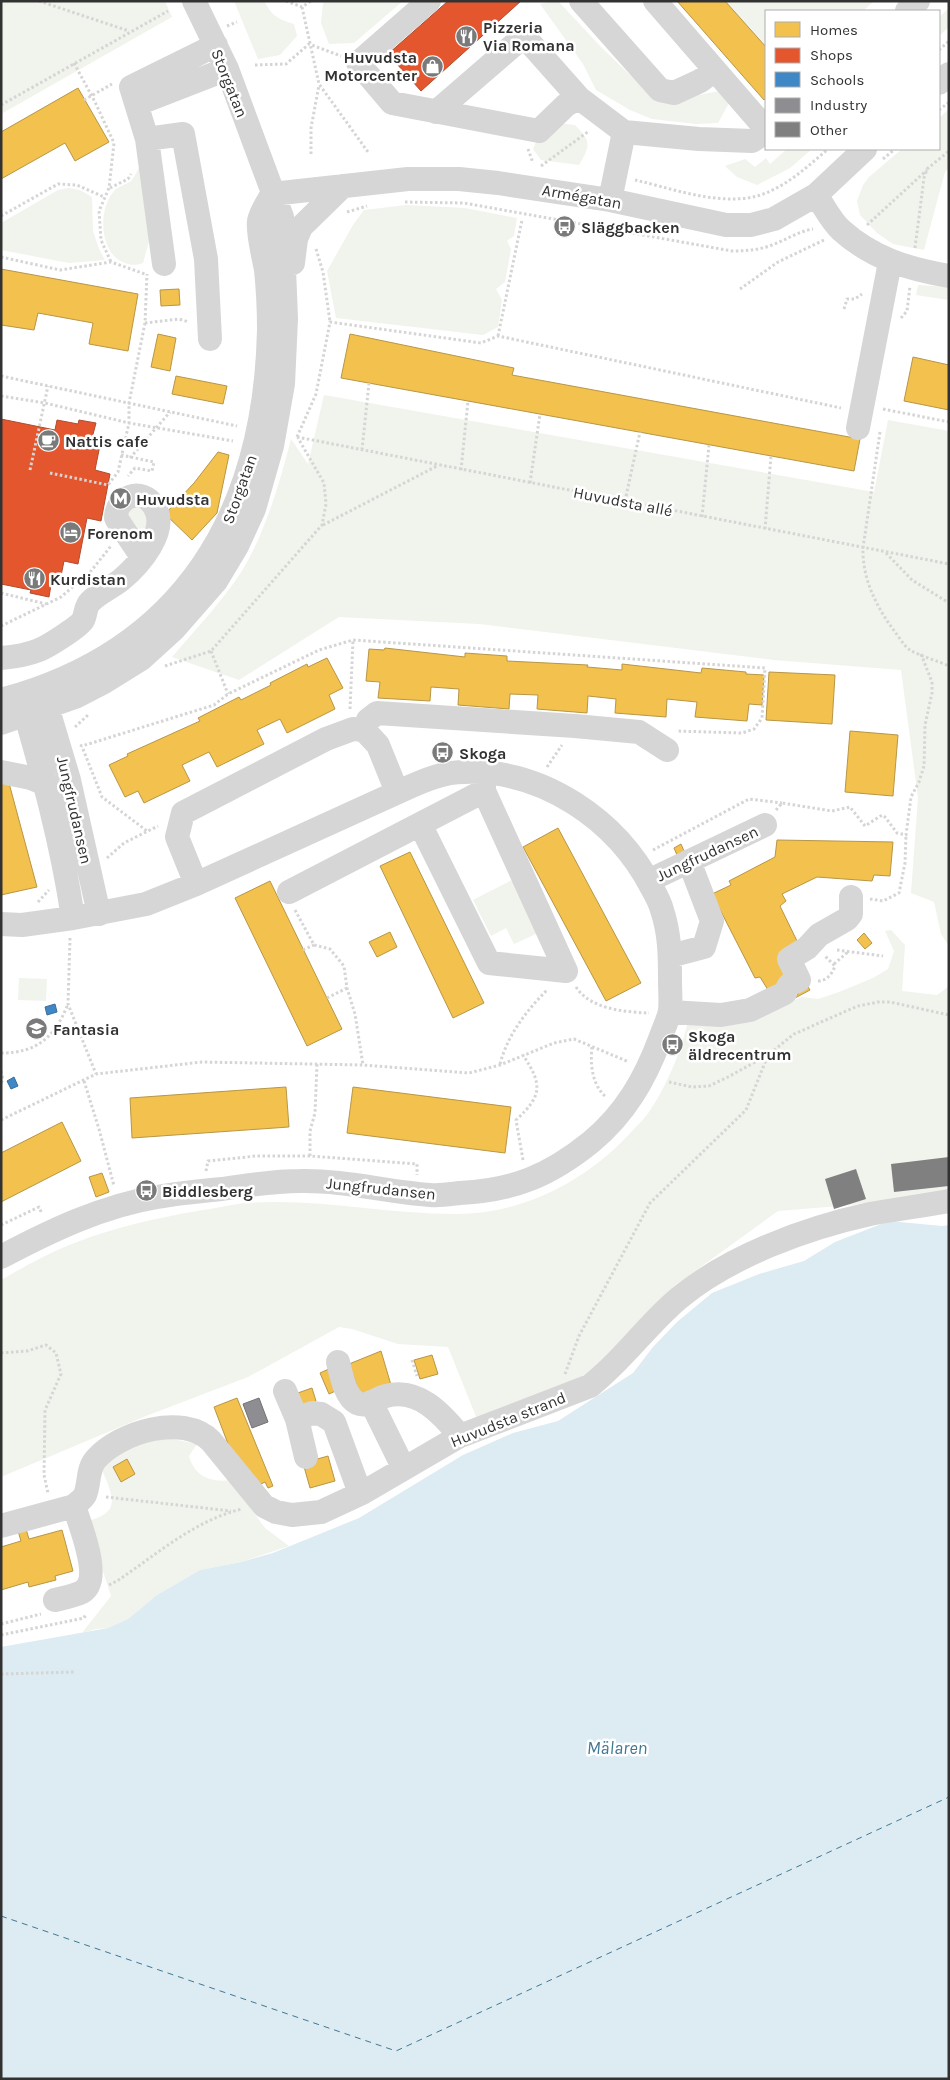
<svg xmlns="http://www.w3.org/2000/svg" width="950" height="2080" viewBox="0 0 950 2080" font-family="Karla,sans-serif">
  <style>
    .green { fill: #f1f4ed }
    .water { fill: #ddebf2 }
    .homes { fill: #f2c14e; stroke: #b89646 }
    .shops { fill: #e4572e; stroke: #af4c2f }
    .schools { fill: #3f88c5; stroke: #3b6e99 }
    .industry { fill: #8d8d92; stroke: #727275 }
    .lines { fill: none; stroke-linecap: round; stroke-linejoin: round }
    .ferry { stroke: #407894; stroke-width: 1; stroke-dasharray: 6 5; stroke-linecap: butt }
    .building { fill: #808080 }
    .path { stroke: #d5d5d5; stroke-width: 3; stroke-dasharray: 2.5 2.5; stroke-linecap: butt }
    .minor { stroke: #d6d6d6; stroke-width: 24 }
    .labels { text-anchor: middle; stroke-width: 5; stroke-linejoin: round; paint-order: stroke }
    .poi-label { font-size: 16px; font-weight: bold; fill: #323232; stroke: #fff; text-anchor: start }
    .street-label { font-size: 16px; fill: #323232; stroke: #fff }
    .water-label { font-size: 18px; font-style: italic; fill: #407894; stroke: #fff }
  </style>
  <rect width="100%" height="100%" fill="#fff"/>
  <path class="green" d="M1 1H165L172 17 1 114Z
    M234 1H264C272 16 278 19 294 24L297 36 280 55 258 59Z
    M325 1H403L354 43 329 44 321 23 323 3Z
    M552 1H558L602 48 628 73 667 101 719 91 729 103 718 123 696 124 652 119 630 110 596 90 583 64 540 4Z
    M725 1H874L863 11H766V47Z
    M949 8V27L939 36V17Z
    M949 109V168L945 172 924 250 893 244 877 233 860 215 857 201 863 185 869 177 902 149H939V118Z
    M556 123 575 125C591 142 591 144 579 165L541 160 533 149 539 135Z
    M787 149H812L790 168 757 185 737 177 725 166 745 159 755 167 766 158 770 164Z
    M141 164 152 231 143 263C133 267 123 264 115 257 99 241 100 207 114 191 118 186 126 185 131 181 135 176 138 169 141 164Z
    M69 188 80 190 92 197 93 231 99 249 105 260 69 263 1 250V223L58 190Z
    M406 205 465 208 517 218 514 236 507 241 511 249 505 282 496 289 502 300 498 327 483 335 336 318 327 271 353 225 364 210Z
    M918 285 949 287V300L916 295Z
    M324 395 874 492 888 420 949 431V946L941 934 934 902 911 893 918 798 901 670 774 660 479 624 339 617 239 680 172 657C195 630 220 604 240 574 264 537 280 482 291 439L308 464Z
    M137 506 142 510 148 519 145 537 131 533 127 510Z
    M512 880 538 933 514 944 506 928 491 936 473 900Z
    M891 930 905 945 902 991 937 995 949 986V1190L852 1205 778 1211 673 1287 587 1374 530 1401 477 1419 448 1347 398 1344 352 1329 339 1327 248 1377 146 1416 1 1477V1280C15 1272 29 1264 43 1257 92 1232 150 1219 203 1210 218 1208 232 1204 247 1203 316 1198 385 1214 454 1214 522 1215 589 1180 633 1130 639 1124 646 1117 651 1109 669 1081 680 1053 688 1022L756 1016 802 997 818 999 839 992 873 978 888 969 894 951 885 931Z
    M19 978 47 979 46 1001 18 1000Z
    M173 1439 197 1444 189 1456C194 1476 211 1483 230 1480L265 1528 289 1546 241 1562 200 1570 157 1595 128 1619 108 1628 96 1629 82 1633 111 1596 87 1521C122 1513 113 1496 102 1470 120 1447 145 1440 173 1439Z"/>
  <path class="water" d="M889 1221 942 1226 949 1225V2079H1V1647L108 1628 128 1619 157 1595 200 1570 241 1562 273 1553 359 1518 463 1455 513 1433 558 1421 633 1373 653 1347 677 1322 712 1293 759 1274 804 1261 835 1242Z"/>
  <path class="homes" d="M677 1H725L766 47V98L764 100Z
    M78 88 109 142 75 161 65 143 1 179V132Z
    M1 269 138 294 128 351 89 344 93 323 38 313 34 330 1 325Z
    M179 289 180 305 161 306 160 290Z
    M158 334 176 338 170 371 151 367Z
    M350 334 514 368 512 375 860 439 854 471 341 378Z
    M913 357 949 365V410L904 401Z
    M176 376 227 386 223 404 172 394Z
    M218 452 229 455 217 513 192 540 165 514 194 483Z
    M385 648 465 657V653L507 656V661L588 665 587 667 622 670V664L701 673 702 668 746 672V674L764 675 762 705 749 704 747 721 695 717 697 702 667 699 666 717 615 713 616 699 588 696 587 713 537 709 538 695 510 694 509 709 458 705 459 689 431 687 430 701 378 698 380 682 366 681 369 649 384 650Z
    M327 658 343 688 329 695 335 709 287 733 280 719 257 730 264 744 217 767 209 752 182 765 190 781 144 803 138 791 125 797 109 765 128 756 127 754 200 721 198 718 239 697 241 700 271 685 270 683 307 664 308 667Z
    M769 672 835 675 832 724 766 720Z
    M850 731 898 735 893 796 845 792Z
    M9 783 37 887 1 895V784Z
    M558 828 641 983 606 1001 523 847Z
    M777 840 893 842 890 876 874 875 872 881 817 877 782 894 786 901 780 906 798 943 792 975 768 990 760 977 755 978 712 894 731 885 729 881 775 857Z
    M681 844 684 851 677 855 674 848Z
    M410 852 484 1003 453 1018 380 866Z
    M270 881 342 1029 307 1046 235 898Z
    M390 932 397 947 377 957 369 942Z
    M864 933 872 943 865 949 857 940Z
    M806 983 810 990 795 998Z
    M286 1087 289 1127 132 1138 130 1098Z
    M353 1087 511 1107 505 1153 347 1133Z
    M62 1122 81 1161 1 1202V1153Z
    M102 1173 109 1192 96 1197 89 1177Z
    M381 1351 391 1385 360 1394 349 1364Z
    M432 1355 438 1374 420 1379 414 1360Z
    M331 1368 340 1389 329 1394 320 1373Z
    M312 1388 316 1401 296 1408 292 1395Z
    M237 1398 273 1486 268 1488 265 1482 257 1486 233 1457 214 1407Z
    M328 1456 335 1481 310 1488 303 1463Z
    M127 1459 135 1474 121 1482 113 1467Z
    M26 1529 29 1539 62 1530 73 1571 55 1576 56 1580 29 1587 28 1582 1 1590V1547L21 1541 18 1531Z"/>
  <path class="shops" d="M448 1H521L421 91 388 54Z
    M1 419 55 430 57 420 78 424 79 420 96 423 92 438 101 440 95 470 110 474 101 521 87 518 78 564 64 561 59 586 51 585 49 597 30 593 31 590 1 584Z"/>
  <path class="schools" d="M55 1004 57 1012 47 1015 45 1007Z
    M14 1077 18 1086 11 1089 7 1081Z"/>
  <path class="industry" d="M259 1398 268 1422 252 1428 243 1404Z"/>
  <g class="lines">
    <path class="ferry" d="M1 1916 396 2051 949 1797"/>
  </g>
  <path class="building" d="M949 1157V1186L894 1192 891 1164Z
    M856 1169 866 1199 834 1209 825 1179Z"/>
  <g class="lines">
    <path class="path" d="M39 1 129 31
      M286 1 302 7 311 1
      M302 7 319 84 368 152
      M227 26 237 22
      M939 50 949 41
      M74 63 95 102 114 143 109 188 99 211 101 240 111 262
      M255 65 286 64 309 44 341 56
      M84 100 112 84
      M1 105 168 11
      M939 110 948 103
      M528 149 533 163
      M311 154V128L319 85
      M883 159 895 149
      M541 166 589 131
      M635 180C670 188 710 203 747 198 778 194 805 169 828 149
      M110 188 128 179 131 174
      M405 202 464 203 732 251C746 251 759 250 772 245 786 240 799 231 813 229
      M347 212 367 206
      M1 216 58 184 77 185 104 197
      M867 225 927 170
      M915 248 924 178 927 169 949 151
      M316 249 323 272 330 322
      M1 257 60 270 111 262 145 274
      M740 289 778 262 824 240
      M844 309 847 299H855L862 294
      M901 318 907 311 910 286
      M145 323 179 319 189 322
      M498 336 522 220
      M1 376 237 426
      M1 396 45 403 129 423 233 441
      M883 409 949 422
      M880 432 863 548C862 579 877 608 895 632 899 637 904 646 910 650 920 656 938 661 949 666
      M297 437 949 564
      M297 437 316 394 330 322 481 343 498 336 841 408
      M362 450 369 383
      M121 455 154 462 152 471 135 468 128 476
      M130 458 170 412
      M30 470 48 386
      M461 470 468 401
      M50 473 108 485 118 472 129 423V403L145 323 147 274
      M530 483 540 414
      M625 501 640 432
      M702 517 709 445
      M323 525 437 466
      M765 529 771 456
      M886 553 912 580 949 603
      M87 576 111 546
      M1 593 46 604
      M1 626 61 597 76 584
      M211 651 228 694
      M165 666 211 651 322 525 326 504 324 483 298 438
      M350 709 353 640
      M75 727 88 715
      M80 745 82 746 214 705 228 694 319 650 353 640 765 668 762 718 754 729 742 733 676 731
      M83 749 102 797 147 831
      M547 767 562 745
      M776 810 782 803 832 811 850 807 865 826 882 815 885 817 897 833 906 835 911 797 919 782 924 766 925 725 932 693V682L921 654
      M653 850 749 799 782 803
      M107 858 124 843 158 826
      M870 899 883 901 899 893 905 863 906 835
      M38 902 49 890
      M295 910 314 945 330 949 344 966 347 988 355 1014 363 1065
      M70 938 68 1004 96 1074
      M303 950 314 945
      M837 950 883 956
      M834 964 849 951
      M818 981C827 981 832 974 835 966L825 956
      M576 987C590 1009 624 1012 649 1013
      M327 998 347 988
      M592 1047C590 1064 592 1085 606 1097
      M1 1053C37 1053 55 1037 68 1004
      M500 1064C508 1034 527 1010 548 989
      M1 1071 3 1080 1 1083
      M84 1081 99 1129 114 1186
      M669 1082 692 1087 709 1086 728 1077 768 1055 794 1034 858 1006 878 1002H890L949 1015
      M1 1120 96 1074 202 1062 363 1065 469 1073 500 1065 554 1043 574 1039 629 1062
      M310 1156V1131L315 1113 317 1064
      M523 1160 516 1120C542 1096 543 1085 523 1055
      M206 1171 208 1161 256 1156H310L417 1164V1175
      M1 1225 39 1207 42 1214
      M1 1353 27 1351 46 1345 56 1353 61 1374 45 1410 44 1475 48 1493
      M412 1360 417 1376
      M565 1374 579 1336 650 1203 746 1110 768 1055
      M106 1497 231 1511
      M109 1585 117 1581C156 1555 195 1520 242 1509
      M1 1624 41 1614
      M1 1635 84 1618 86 1614
      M1 1674 74 1672"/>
    <path class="minor" d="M429 1 358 63 392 103 539 131 566 105 579 98
      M581 1 660 90 674 93 700 81 715 70
      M655 1 766 129
      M907 11 918 1
      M939 83 949 74
      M137 104 227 69
      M436 112 524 36 579 98 624 132
      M624 132 699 139 752 141 766 132
      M147 139 183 134 206 259 210 339
      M272 194 408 179H459L498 183 610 200 726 225H751L774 219 816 195 865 149
      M816 195C824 206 831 221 841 230 872 258 908 269 949 276
      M610 200 624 132
      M293 263 296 239 301 227 343 186
      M164 264 147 139 131 87 216 45
      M858 428 890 262
      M1 658C13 657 27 655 39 650 47 647 79 627 83 620 86 615 85 607 90 602 98 593 111 588 121 580 139 565 170 530 154 506 142 487 116 496 116 518L142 557
      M43 693 69 780 99 914
      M21 699C42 771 62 843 73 918
      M1 700C185 651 265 513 269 330 269 311 268 289 266 270 264 258 257 232 259 221 260 213 268 202 272 194
      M1 723 75 697 104 682 141 659 174 629 216 581 237 546 254 509 272 446 283 384 286 319 282 217 227 69 194 1
      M364 730 368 720 377 713 575 726 639 732 667 750
      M1 772 31 778 46 784
      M484 776V791L566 971
      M420 824 489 963 566 971
      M648 881 765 825
      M196 884 177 837 183 813 326 739 353 729 364 730 378 745 397 792
      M289 892 484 791
      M1 924 22 925 73 918 146 904 196 884 407 788C425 780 444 772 464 772 543 769 617 820 652 888 656 895 660 902 662 910 670 934 670 956 670 981 670 990 671 1001 670 1011 668 1020 663 1030 660 1039 645 1079 625 1114 591 1142 549 1176 514 1190 460 1193 451 1194 440 1196 430 1195 387 1192 344 1180 300 1181 274 1181 248 1185 222 1189 201 1191 179 1193 157 1197 102 1206 50 1231 1 1257
      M670 956 704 947 712 921 689 861
      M670 1012 721 1015 750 1010 785 993 789 985 799 980 789 959 807 948 819 935 847 919 851 914V897
      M338 1362C341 1374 345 1397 357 1403 368 1408 376 1398 386 1396 418 1387 442 1414 460 1436
      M285 1391 297 1419 306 1457
      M371 1402 403 1467
      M297 1419 312 1413 321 1414 334 1422 360 1493
      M1 1526 74 1506
      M55 1600C63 1598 74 1596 82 1592 103 1580 80 1525 74 1506 77 1503 83 1499 85 1495 90 1483 87 1469 96 1459 120 1432 183 1413 211 1441L264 1506 276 1512 292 1515 321 1512 364 1492 460 1436 590 1386C623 1360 647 1325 679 1298 730 1256 806 1228 870 1214 896 1209 923 1206 949 1201"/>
  </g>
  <defs>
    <symbol id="restaurant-disc" viewBox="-11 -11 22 22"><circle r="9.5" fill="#7a7a7a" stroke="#fff"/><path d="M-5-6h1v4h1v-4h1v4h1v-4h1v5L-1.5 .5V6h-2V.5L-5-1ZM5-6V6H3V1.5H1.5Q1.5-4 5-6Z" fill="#fff"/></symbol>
    <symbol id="shop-disc" viewBox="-11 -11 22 22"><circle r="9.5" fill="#7a7a7a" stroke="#fff"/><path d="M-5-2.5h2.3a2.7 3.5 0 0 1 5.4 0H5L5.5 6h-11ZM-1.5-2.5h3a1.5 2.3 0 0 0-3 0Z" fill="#fff"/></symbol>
    <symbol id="bus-disc" viewBox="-11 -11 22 22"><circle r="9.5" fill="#7a7a7a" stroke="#fff"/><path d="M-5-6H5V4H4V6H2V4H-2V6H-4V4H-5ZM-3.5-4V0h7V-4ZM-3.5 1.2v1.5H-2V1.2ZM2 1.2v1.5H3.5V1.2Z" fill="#fff"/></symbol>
    <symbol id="cafe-disc" viewBox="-11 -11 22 22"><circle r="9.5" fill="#7a7a7a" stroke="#fff"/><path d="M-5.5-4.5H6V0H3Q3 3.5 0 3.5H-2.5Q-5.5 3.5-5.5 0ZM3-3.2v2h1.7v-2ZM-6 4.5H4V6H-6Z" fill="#fff"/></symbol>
    <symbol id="metro-disc" viewBox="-11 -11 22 22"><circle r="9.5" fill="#7a7a7a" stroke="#fff"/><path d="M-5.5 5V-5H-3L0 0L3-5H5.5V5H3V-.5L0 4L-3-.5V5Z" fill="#fff"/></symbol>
    <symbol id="hotel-disc" viewBox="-11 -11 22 22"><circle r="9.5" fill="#7a7a7a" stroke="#fff"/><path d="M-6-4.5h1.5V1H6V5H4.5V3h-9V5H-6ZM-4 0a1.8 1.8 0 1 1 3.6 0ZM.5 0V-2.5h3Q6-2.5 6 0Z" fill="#fff"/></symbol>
    <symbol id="school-disc" viewBox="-11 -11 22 22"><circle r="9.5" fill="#7a7a7a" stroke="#fff"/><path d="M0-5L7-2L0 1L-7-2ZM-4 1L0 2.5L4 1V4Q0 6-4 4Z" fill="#fff"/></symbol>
  </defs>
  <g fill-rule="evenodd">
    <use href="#restaurant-disc" x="454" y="24" width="25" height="25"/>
    <use href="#shop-disc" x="420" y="54" width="25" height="25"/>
    <use href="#bus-disc" x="552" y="214" width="25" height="25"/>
    <use href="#cafe-disc" x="36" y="428" width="25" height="25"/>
    <use href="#metro-disc" x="108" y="486" width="25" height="25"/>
    <use href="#hotel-disc" x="58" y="520" width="25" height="25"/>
    <use href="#restaurant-disc" x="22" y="566" width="25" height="25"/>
    <use href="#bus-disc" x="430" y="740" width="25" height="25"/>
    <use href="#school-disc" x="24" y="1016" width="25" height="25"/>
    <use href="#bus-disc" x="660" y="1032" width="25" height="25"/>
    <use href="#bus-disc" x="134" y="1178" width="25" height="25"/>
  </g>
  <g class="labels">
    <g class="poi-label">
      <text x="483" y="33">Pizzeria<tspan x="483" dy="18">Via Romana</tspan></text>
      <text x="417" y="63" text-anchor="end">Huvudsta<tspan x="417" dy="18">Motorcenter</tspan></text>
      <text x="581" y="233">Släggbacken</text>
      <text x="65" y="447">Nattis cafe</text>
      <text x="136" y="505">Huvudsta</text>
      <text x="87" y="539">Forenom</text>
      <text x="50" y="585">Kurdistan</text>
      <text x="459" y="759">Skoga</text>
      <text x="53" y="1035">Fantasia</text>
      <text x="688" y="1042">Skoga<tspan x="688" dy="18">äldrecentrum</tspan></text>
      <text x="162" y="1197">Biddlesberg</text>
    </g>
    <g class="street-label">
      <text transform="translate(230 83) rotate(68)" y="6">Storgatan</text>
      <text transform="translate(582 196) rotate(10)" y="6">Armégatan</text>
      <text transform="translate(239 489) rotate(-70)" y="6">Storgatan</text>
      <text transform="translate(623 501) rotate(11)" y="6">Huvudsta allé</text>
      <text transform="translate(75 810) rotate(77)" y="6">Jungfrudansen</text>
      <text transform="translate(707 853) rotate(-25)" y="6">Jungfrudansen</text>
      <text transform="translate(381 1188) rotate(6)" y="6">Jungfrudansen</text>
      <text transform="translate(508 1419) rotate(-22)" y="6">Huvudsta strand</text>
    </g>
    <g class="water-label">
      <text x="617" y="1754">Mälaren</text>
    </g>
  </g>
  <rect width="950" height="2080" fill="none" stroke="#323232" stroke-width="5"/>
  <rect x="765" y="10" width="175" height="140" fill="#ffffff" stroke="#adadad"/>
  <rect x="775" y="22" width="25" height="15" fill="#f2c14e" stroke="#adadad"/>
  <text x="810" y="35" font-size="15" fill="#323232">Homes</text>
  <rect x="775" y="48" width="25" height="15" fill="#e4572e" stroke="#adadad"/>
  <text x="810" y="60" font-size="15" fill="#323232">Shops</text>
  <rect x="775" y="72" width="25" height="15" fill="#3f88c5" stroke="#adadad"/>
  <text x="810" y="85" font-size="15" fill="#323232">Schools</text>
  <rect x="775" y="98" width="25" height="15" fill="#8d8d92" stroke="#adadad"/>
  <text x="810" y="110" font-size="15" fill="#323232">Industry</text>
  <rect x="775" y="122" width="25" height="15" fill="#808080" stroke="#adadad"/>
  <text x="810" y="135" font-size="15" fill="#323232">Other</text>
</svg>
